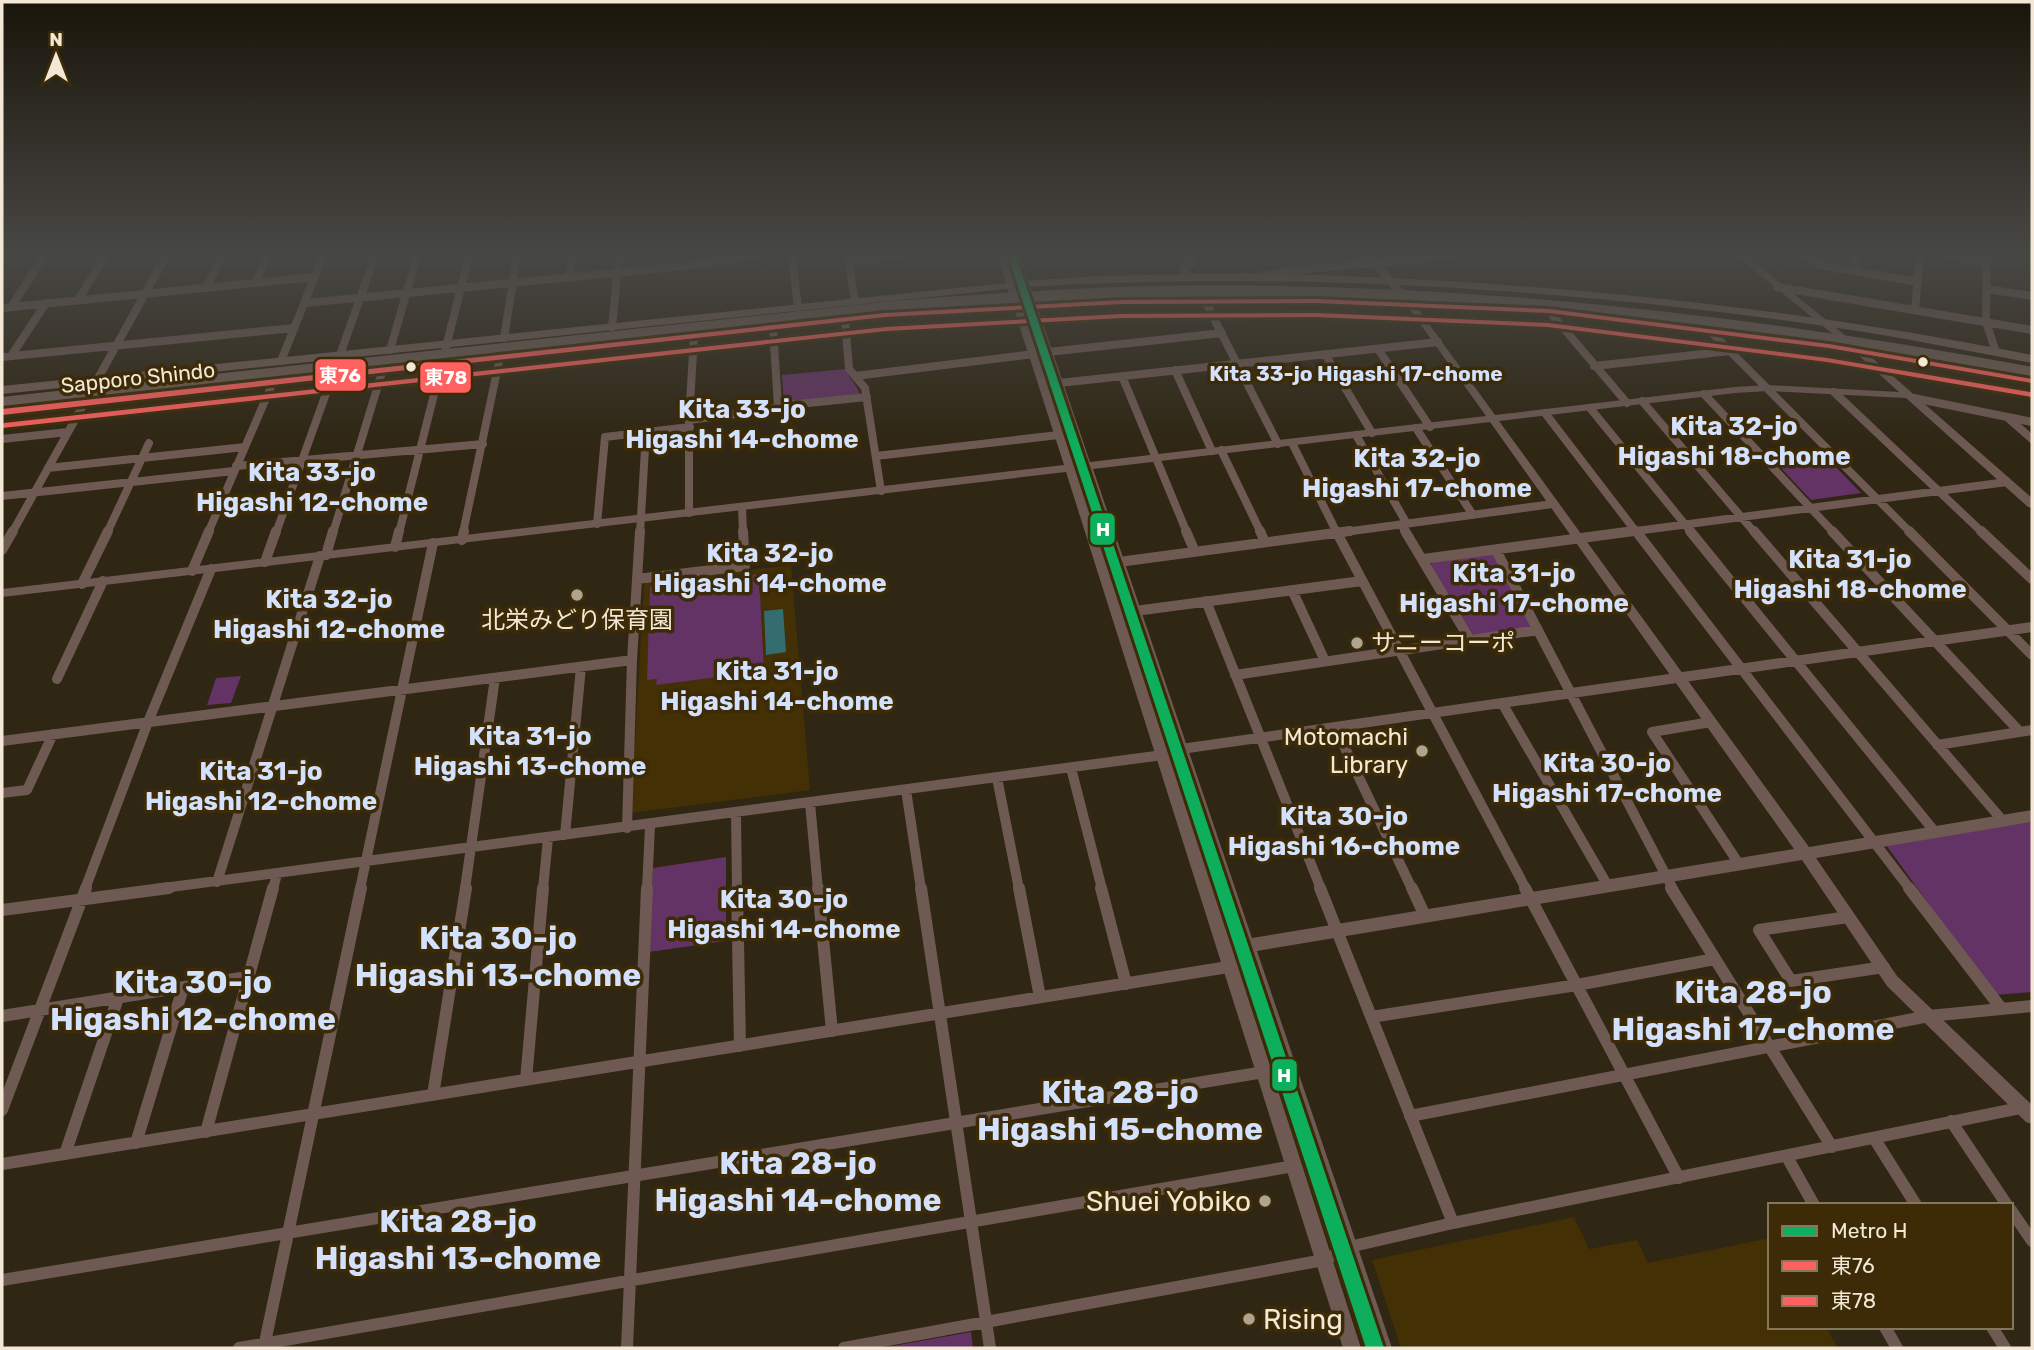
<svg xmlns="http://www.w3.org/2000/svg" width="2034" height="1350" viewBox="0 0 2034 1350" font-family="Rubik,'Noto Sans JP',sans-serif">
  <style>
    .built { fill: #433004 }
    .green { fill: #643365 }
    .water { fill: #336d70 }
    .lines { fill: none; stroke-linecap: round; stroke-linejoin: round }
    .minor-far2 { stroke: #6e5953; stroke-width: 8 }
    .minor-far1 { stroke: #6e5953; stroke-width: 10 }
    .minor { stroke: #6e5953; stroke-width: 12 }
    .tertiary { fill: #6e5953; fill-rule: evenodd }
    .trunk { fill: #745e56; fill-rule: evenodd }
    .motorway-bridge { stroke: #705d54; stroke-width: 14 }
    .bus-1-casing { stroke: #3c2b06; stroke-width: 6 }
    .bus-2-casing { stroke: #3c2b06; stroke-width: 6 }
    .bus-1 { fill: #ff6060; fill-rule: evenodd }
    .bus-2 { fill: #ff6060; fill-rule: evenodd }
    .metro-1-casing { stroke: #3c2b06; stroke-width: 6 }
    .metro-1 { fill: #0daf5c; fill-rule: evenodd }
    .bus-dot { fill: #f2e8d5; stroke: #3c2b06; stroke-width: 2.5 }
    .poi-dot { fill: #aea491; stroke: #3c2b06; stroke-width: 2.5 }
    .labels { text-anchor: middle; stroke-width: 7; stroke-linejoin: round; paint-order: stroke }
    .far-neighbourhood-label { font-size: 21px; font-weight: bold; fill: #d3e1fc; stroke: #3c2b06 }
    .far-street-label { font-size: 21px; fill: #f2e8d5; stroke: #3c2b06 }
    .poi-label { font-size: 24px; fill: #f2e8d5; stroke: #3c2b06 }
    .neighbourhood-label { font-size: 26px; font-weight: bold; fill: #d3e1fc; stroke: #3c2b06 }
    .near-poi-label { font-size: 28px; fill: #f2e8d5; stroke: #3c2b06; text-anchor: end }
    .near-neighbourhood-label { font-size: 32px; font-weight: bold; fill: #d3e1fc; stroke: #3c2b06 }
    .line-badge { stroke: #3c2b06; stroke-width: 2.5 }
    .badge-label { font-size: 19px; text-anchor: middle; font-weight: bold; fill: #fff }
  </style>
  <rect width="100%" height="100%" fill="#2f2613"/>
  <path class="built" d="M791 565 810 790 631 813 644 583Z
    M1574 1217 1589 1249 1637 1240 1648 1263 1770 1238V1327H1826L1838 1348H1401L1372 1260Z"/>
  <path class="green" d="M846 369C849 380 858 385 860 396L784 404 782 375Z
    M1828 459 1861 493 1811 500 1779 466Z
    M1494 554 1532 628 1473 637 1429 566 1433 562Z
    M759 574 764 671 656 685 657 679 647 680 650 587Z
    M241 676 231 703 207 705 216 678Z
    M2032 822V992L1995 995 1886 845Z
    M726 857V941L649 952 653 868Z
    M971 1332 973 1348H882Z"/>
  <path class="water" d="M783 609 786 652 766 655 764 611Z"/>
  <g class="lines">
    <path class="minor-far2" d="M792 256 798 308
      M1368 256 1405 298
      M1809 256 1819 265 1918 282
      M1951 256 1987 264
      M1987 256 1986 322 1996 352
      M848 257 855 302
      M849 261 899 256
      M1854 271 1856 256
      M1263 276 1293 270 1451 256
      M1188 277 1183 268 1192 263 1189 256
      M569 278 572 256
      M255 283 268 256
      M1777 287 2032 330
      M206 288 222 256
      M1987 289 2032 296
      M78 300 105 256
      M1205 301 1278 444
      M305 303 695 265 754 256
      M11 307 44 256
      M2 308 314 277
      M1915 310 1920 256
      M1549 311 1627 403
      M845 320 849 369 865 388 881 491
      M612 327 619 256
      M773 328 778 406
      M1708 329 1911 533
      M504 338 517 256
      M1378 349 1430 427
      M390 350 417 256
      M1048 352 1222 333
      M1325 354 1372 433
      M340 355 375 256
      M11 356 46 303
      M2 357 294 328
      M281 361 323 256
      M1594 366 1730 351
      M1175 370 1212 451
      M855 376 1034 354
      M1122 376 1187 533
      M1059 383 1438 342
      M1834 392 1983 533
      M1704 394 1834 533
      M1914 398 2032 422
      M1642 401 1755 533
      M1590 408 1692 533
      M1545 413 1637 533
      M2008 418 2032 439
      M689 420 767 410 778 406 867 397
      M1416 428 1473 515
      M1356 435 1407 524
      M2 439 68 432
      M1292 443 1337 533
      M1221 450 1261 533
      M876 456 1076 433
      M236 466 483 444
      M48 468 245 447
      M2 496 234 471
      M742 507 743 533
      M689 513V420L694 336
      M597 524 605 437 690 427
      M1401 524 1406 533
      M12 533 166 256
      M107 533 149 443
      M208 533 273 382
      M276 533 333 374
      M333 533 383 369
      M399 533 469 256
      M463 533 500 357
      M640 533 646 432
      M1337 533 1553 504
      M1621 533 2007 482"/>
    <path class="minor-far1" d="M1186 531 1195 552
      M1260 531 1265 542
      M1336 531 1526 889
      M1405 531 1470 640
      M1636 531 1910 889
      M1690 531 1935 832
      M1754 531 2003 821
      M1832 531 2020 732
      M1909 531 2032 655
      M1981 531 2032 579
      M462 540 464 531
      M395 547 399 531
      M2 550 13 531
      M1496 550 1673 889
      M326 555 333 531
      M1423 559 1634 531
      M265 562 276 531
      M1119 562 1350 531
      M192 571 209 531
      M637 579 745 566 743 531
      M82 584 108 531
      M1292 590 1325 661
      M1206 601 1321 889
      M1135 611 1362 581
      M1235 675 1538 630
      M57 679 103 581
      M1502 703 1608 886
      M1711 722 1652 732 1739 864
      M1335 727 1412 889
      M2 741 632 660
      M1937 745 2032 730
      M1181 749 2032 627
      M1071 768 1102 889
      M997 778 1019 889
      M906 790 921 889
      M2 793 27 790 53 734
      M810 803 818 889
      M736 813 737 889
      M627 828 632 660 640 531
      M565 835 581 667
      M217 882 320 556
      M85 889 148 722 211 569
      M156 889 1163 755
      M273 889 277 874
      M360 889 433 543
      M465 889 495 678
      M543 889 548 838
      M647 889 650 826"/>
    <path class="minor" d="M737 888 740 1046
      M818 888 832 1031
      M921 888 990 1348
      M1019 888 1040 997
      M1101 888 1126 984
      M1320 888 1453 1223
      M1412 888 1425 916
      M1525 888 1679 1178
      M1671 888 1832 1147
      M1909 888 2001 1008
      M2 910 169 888
      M1848 917 1759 930 1791 981 1884 967
      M2 1016 247 977
      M1371 1017 1577 985 1715 959
      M526 1080 543 888
      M433 1095 466 888
      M2 1110 86 888
      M1410 1116 1929 1016 2032 1006
      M1951 1121 2007 1205
      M206 1132 273 888
      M1874 1138 1916 1205
      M136 1143 183 988
      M65 1154 118 998
      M1787 1157 1814 1205
      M2 1164 1253 963
      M2011 1210 2032 1241
      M2 1280 1264 1072
      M1885 1327 1897 1348
      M1992 1327 2005 1348
      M264 1347 361 888
      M239 1348 1294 1166
      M627 1348 647 888
      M844 1348 1324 1260 1349 1247 1453 1223 2025 1107"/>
    <path class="tertiary" d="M997 256H1005L1074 464 1080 463 1012 256H1020L1090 462 1486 416 1406 304 1410 301 1413 302 1495 415 1735 387 1768 385 1899 392 1856 353 1737 256H1747L1862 349 2032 498V508L2028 507 1906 398 1768 391 1735 393 1499 421 1809 847 2032 810V822L1816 858 1897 976 2032 1105V1124L2026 1122 1887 986 1802 860 1257 951 1392 1348H1374L1243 953 1234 954 1361 1348H1343L1066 472 2 597V589L1064 465ZM1490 422 1794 849 1252 938 1093 469ZM1083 470 1239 940 1230 941 1076 471Z"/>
    <path class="trunk" d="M1242 273C1506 278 1772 303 2032 355V363C1978 353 1925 342 1871 333 1591 290 1307 270 1025 287L2 394V386L1025 281 1097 276Z
      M1205 298 1412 301 1418 304 1412 307 1205 304 1001 309 995 306 1001 303Z
      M296 375 300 376V382L2 416V408Z"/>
    <path class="motorway-bridge" d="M2 404 894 308C980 301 1066 295 1152 293 1448 287 1742 320 2032 374"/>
    <defs>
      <path id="bus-1" d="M1316 299 1549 309 1829 344 2032 379V383L1829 348 1549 313 1316 303 1121 304 885 317 2 415V409L885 313 1121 300Z"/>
      <path id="bus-2" d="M1316 313 1548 323 1827 358 2030 392 2032 393V397L1827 362 1548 327 1316 317 1121 318 886 331 2 428V424L4 423 886 327 1121 314Z"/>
    </defs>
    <use href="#bus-1" class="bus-1-casing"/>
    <use href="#bus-2" class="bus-2-casing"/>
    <use href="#bus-1" class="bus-1"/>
    <use href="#bus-2" class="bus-2"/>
    <defs>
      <path id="metro-1" d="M1008 256H1016L1384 1348H1366Z"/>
    </defs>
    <use href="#metro-1" class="metro-1-casing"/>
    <use href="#metro-1" class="metro-1"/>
  </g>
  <linearGradient id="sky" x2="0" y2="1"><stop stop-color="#1a150a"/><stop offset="0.57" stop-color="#474744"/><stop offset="1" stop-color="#474744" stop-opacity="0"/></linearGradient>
  <rect width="2034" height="446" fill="url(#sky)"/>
  <g class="bus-dot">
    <circle cx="1923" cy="362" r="6"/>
    <circle cx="411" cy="367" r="6"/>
  </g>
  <g class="poi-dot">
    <circle cx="577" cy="595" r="7"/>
    <circle cx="1357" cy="643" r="7"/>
    <circle cx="1422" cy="751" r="7"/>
    <circle cx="1265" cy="1201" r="7"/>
    <circle cx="1249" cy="1319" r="7"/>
  </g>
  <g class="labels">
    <g class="far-neighbourhood-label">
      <text x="1356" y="381">Kita 33-jo Higashi 17-chome</text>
    </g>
    <g class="far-street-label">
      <text transform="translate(138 378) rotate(-6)" y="7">Sapporo Shindo</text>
    </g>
    <g class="poi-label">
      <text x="577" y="628">北栄みどり保育園</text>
      <text x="1371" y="651" text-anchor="start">サニーコーポ</text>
      <text x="1408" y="745" text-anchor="end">Motomachi<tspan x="1408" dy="28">Library</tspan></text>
    </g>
    <g class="neighbourhood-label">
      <text x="742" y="418">Kita 33-jo<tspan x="742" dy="30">Higashi 14-chome</tspan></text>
      <text x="1734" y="435">Kita 32-jo<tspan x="1734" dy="30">Higashi 18-chome</tspan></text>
      <text x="1417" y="467">Kita 32-jo<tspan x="1417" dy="30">Higashi 17-chome</tspan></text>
      <text x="312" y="481">Kita 33-jo<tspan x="312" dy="30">Higashi 12-chome</tspan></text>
      <text x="770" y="562">Kita 32-jo<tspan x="770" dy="30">Higashi 14-chome</tspan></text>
      <text x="1850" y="568">Kita 31-jo<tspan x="1850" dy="30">Higashi 18-chome</tspan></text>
      <text x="1514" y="582">Kita 31-jo<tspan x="1514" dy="30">Higashi 17-chome</tspan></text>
      <text x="329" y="608">Kita 32-jo<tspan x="329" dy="30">Higashi 12-chome</tspan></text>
      <text x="777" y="680">Kita 31-jo<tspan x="777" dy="30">Higashi 14-chome</tspan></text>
      <text x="530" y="745">Kita 31-jo<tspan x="530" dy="30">Higashi 13-chome</tspan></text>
      <text x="1607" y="772">Kita 30-jo<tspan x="1607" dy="30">Higashi 17-chome</tspan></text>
      <text x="261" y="780">Kita 31-jo<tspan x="261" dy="30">Higashi 12-chome</tspan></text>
      <text x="1344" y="825">Kita 30-jo<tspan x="1344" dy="30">Higashi 16-chome</tspan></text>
      <text x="784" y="908">Kita 30-jo<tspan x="784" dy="30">Higashi 14-chome</tspan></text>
    </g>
    <g class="near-poi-label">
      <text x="1251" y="1211">Shuei Yobiko</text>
      <text x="1263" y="1329" text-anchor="start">Rising</text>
    </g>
    <g class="near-neighbourhood-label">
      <text x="498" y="949">Kita 30-jo<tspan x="498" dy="37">Higashi 13-chome</tspan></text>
      <text x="193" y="993">Kita 30-jo<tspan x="193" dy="37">Higashi 12-chome</tspan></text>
      <text x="1753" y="1003">Kita 28-jo<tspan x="1753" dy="37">Higashi 17-chome</tspan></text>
      <text x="1120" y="1103">Kita 28-jo<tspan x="1120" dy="37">Higashi 15-chome</tspan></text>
      <text x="798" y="1174">Kita 28-jo<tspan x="798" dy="37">Higashi 14-chome</tspan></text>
      <text x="458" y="1232">Kita 28-jo<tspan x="458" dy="37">Higashi 13-chome</tspan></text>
    </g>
  </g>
  <g class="line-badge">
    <rect x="314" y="358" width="53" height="34" rx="7" fill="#ff6060"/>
    <rect x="419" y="361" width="53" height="33" rx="7" fill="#ff6060"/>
    <rect x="1089" y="512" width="27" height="34" rx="7" fill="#0daf5c"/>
    <rect x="1271" y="1058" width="27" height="34" rx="7" fill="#0daf5c"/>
  </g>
  <g class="badge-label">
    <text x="340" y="382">東76</text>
    <text x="446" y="384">東78</text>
    <text x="1103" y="536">H</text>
    <text x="1284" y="1082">H</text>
  </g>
  <rect width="2034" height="1350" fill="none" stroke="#f2e8d5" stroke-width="7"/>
  <rect x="1768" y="1203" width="245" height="126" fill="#3c2b06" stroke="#857759" stroke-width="2"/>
  <rect x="1782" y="1226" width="35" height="10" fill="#0daf5c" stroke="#857759" stroke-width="2"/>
  <text x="1831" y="1238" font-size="21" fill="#f2e8d5">Metro H</text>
  <rect x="1782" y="1261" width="35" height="10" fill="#ff6060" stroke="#857759" stroke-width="2"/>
  <text x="1831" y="1273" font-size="21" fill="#f2e8d5">東76</text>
  <rect x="1782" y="1296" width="35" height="10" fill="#ff6060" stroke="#857759" stroke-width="2"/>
  <text x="1831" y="1308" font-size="21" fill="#f2e8d5">東78</text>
  <g transform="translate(56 56)" stroke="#3c2b06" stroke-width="5" paint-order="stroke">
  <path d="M0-5L12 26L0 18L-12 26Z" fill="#f2e8d5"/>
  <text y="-10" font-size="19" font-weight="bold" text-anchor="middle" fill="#f2e8d5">N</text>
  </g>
</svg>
